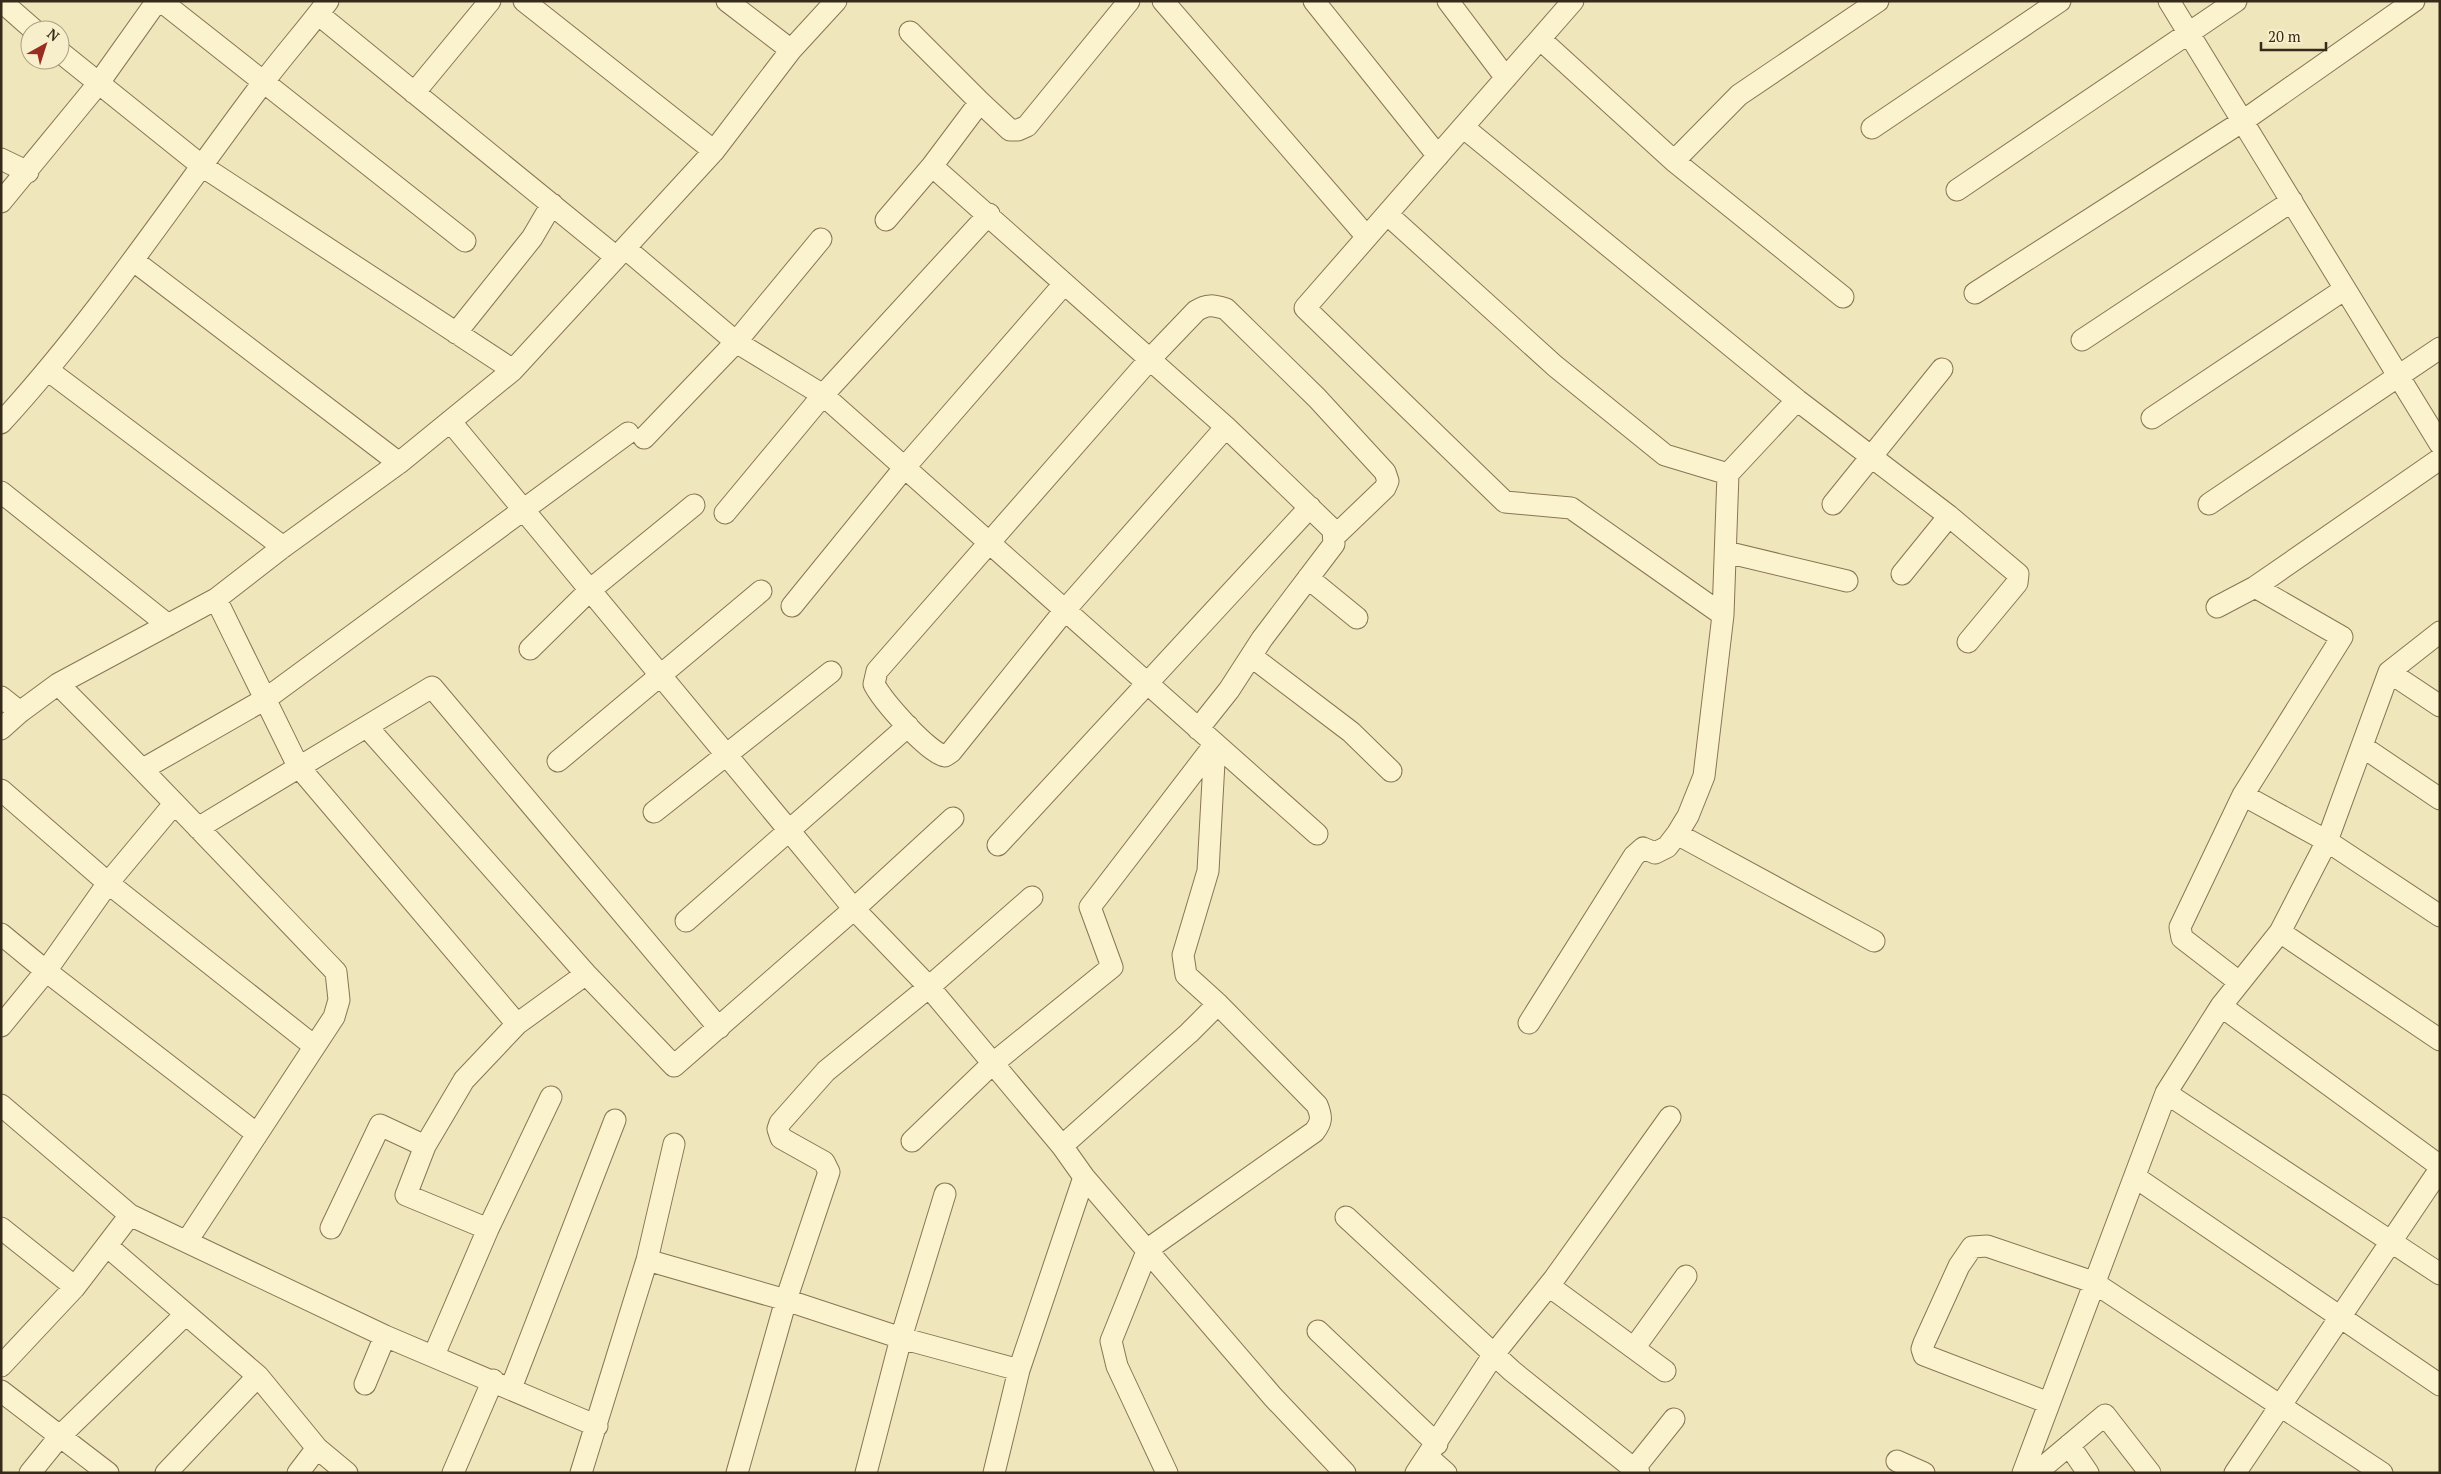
<svg xmlns="http://www.w3.org/2000/svg" width="2441" height="1474" viewBox="0 0 2441 1474" font-family="'PT Serif',serif">
  <style>
    .lines { fill: none; stroke-linecap: round; stroke-linejoin: round }
    .minor-casing { stroke: #887554; stroke-width: 23 }
    .minor { stroke: #fbf2ce; stroke-width: 21 }
  </style>
  <rect width="100%" height="100%" fill="#f0e6bb"/>
  <g class="lines">
    <defs>
      <path id="minor" d="M1 1 34 30
        M161 1 465 241
        M524 1 714 151
        M727 1 791 50
        M1163 1 1367 237
        M1314 1 1438 156
        M1448 1 1506 78
        M2169 1 2440 444
        M318 14 616 257
        M1540 39 1674 161 1843 297
        M60 52 202 166 513 370
        M414 93 490 1
        M980 102 1010 130H1018L1027 126 1129 1
        M1463 127 1797 400 1728 474 1723 615
        M1872 128 2060 1
        M1 159 28 172
        M1674 161 1739 95 1878 1
        M932 166 1226 427 1333 530 1334 544 1262 639 1229 690 1198 729
        M1957 190 2236 1
        M1 202 98 84 157 1
        M1387 214 1555 366 1665 455 1728 474
        M886 220 932 166 980 102 910 32
        M625 248 736 342 823 395 1317 834
        M134 261 399 463
        M1975 293 2243 121 2414 1
        M456 333 532 238 552 204
        M2082 340 2292 201
        M49 371 283 547
        M1797 400 1949 516 2018 574 2017 583 1968 642
        M2152 418 2345 289
        M450 421 854 909 929 987 1062 1146 1084 1177 1273 1397 1345 1473
        M1 423C98 317 176 198 262 84 283 56 307 29 328 1
        M1226 427 1065 610 951 752 945 756C928 753 882 700 874 684L877 671 1150 359 1196 311C1207 304 1213 305 1226 309L1317 398 1385 472 1388 481 1385 488 1335 536
        M644 438 736 342 821 239
        M1 492 168 625
        M1833 504 1942 369
        M2209 504 2440 348
        M725 513 823 395 989 214
        M1726 552 1847 581
        M1902 574 1949 516
        M1308 578 1357 618
        M216 599 298 766 517 1024
        M792 606 905 467 1064 284
        M2217 607 2255 587 2440 459
        M530 649 590 590 694 505
        M1251 656 1351 732 1391 771
        M2389 672 2440 706
        M58 684C152 778 244 876 336 972L339 1000 334 1017 187 1241
        M1 697 20 712
        M367 727 586 974 674 1066 854 909 953 818
        M1 729 20 712 58 684 216 599 283 547 399 463 513 370 714 151 791 50 836 1
        M2363 747 2440 799
        M558 761 761 591
        M143 769 267 698 628 433
        M1 790 108 883 314 1046
        M2243 795 2327 841 2440 916
        M654 812 831 672
        M198 828 432 687 719 1028
        M1677 834 1874 941
        M998 845 1310 507
        M686 921 908 726
        M2280 932 2440 1040
        M1 934 46 971 257 1134
        M2239 982 2182 938 2180 927 2243 795 2342 637 2255 587
        M2221 1006 2440 1166
        M1529 1023 1634 856 1643 848 1655 853 1667 847 1677 834 1688 816 1704 776 1723 615 1571 508 1505 502 1305 308 1573 1
        M1 1026 46 971 108 883 174 804
        M2166 1093 2440 1274
        M1 1105 130 1215 385 1336 597 1426
        M912 1141 991 1065 1112 967 1090 907 1215 744
        M1062 1146 1189 1033 1218 1004 1186 975 1183 955 1208 871 1215 744
        M2135 1177 2440 1385
        M1346 1217 1512 1371 1639 1473
        M1 1228 75 1287 130 1215
        M331 1228 380 1125 425 1146
        M488 1229 406 1195 425 1146 464 1080 517 1024 586 974
        M107 1246 258 1376 317 1448 347 1473
        M647 1260 786 1300 901 1338 1019 1370
        M1549 1286 1665 1371
        M1318 1331 1437 1444
        M1634 1348 1686 1276
        M434 1355 488 1229 551 1097
        M1 1366 75 1287
        M365 1384 385 1336
        M511 1388 615 1120
        M1 1391 108 1473
        M2049 1403 1924 1355 1922 1349 1924 1343 1959 1266 1972 1247 1987 1246 2093 1282 2382 1473
        M2069 1445 2088 1473
        M1428 1457 1446 1473
        M1897 1461 1924 1473
        M1634 1469 1674 1419
        M30 1473 60 1436 186 1314
        M166 1473 258 1376
        M298 1473 317 1448
        M453 1473 493 1380
        M581 1473 647 1260 674 1144
        M737 1473 786 1300 829 1172 824 1162 781 1138 778 1129 780 1123 826 1071 929 987 1032 897
        M866 1473 901 1338 945 1194
        M994 1473 1019 1370 1084 1177
        M1167 1473 1117 1366 1111 1341 1148 1249 1314 1132C1322 1122 1322 1117 1317 1105L1218 1004
        M1416 1473 1494 1354 1554 1279 1670 1117
        M2023 1473 2166 1093 2221 1006 2280 932 2327 841 2389 672 2440 632
        M2036 1473 2105 1415 2150 1473
        M2235 1473 2440 1169"/>
    </defs>
    <use href="#minor" class="minor-casing"/>
    <use href="#minor" class="minor"/>
  </g>
  <rect width="2441" height="1474" fill="none" stroke="#362a1a" stroke-width="5"/>
  <g transform="translate(45 45) rotate(39)"><circle r="24" fill="#f7efcb" stroke="#aaa084"/>
  <path d="M0-4L9 19L0 12L-9 19Z" fill="#9a2d21"/>
  <text y="-8" font-size="14" font-weight="bold" text-anchor="middle" fill="#362a1a">N</text>
  </g>
  <path d="M2261 42v8h65v-8" fill="none" stroke="#362a1a" stroke-width="2.5"/>
  <text x="2268" y="42" font-size="15" fill="#362a1a" stroke="#f7efcb" stroke-width="4" paint-order="stroke">20 m</text>
</svg>
